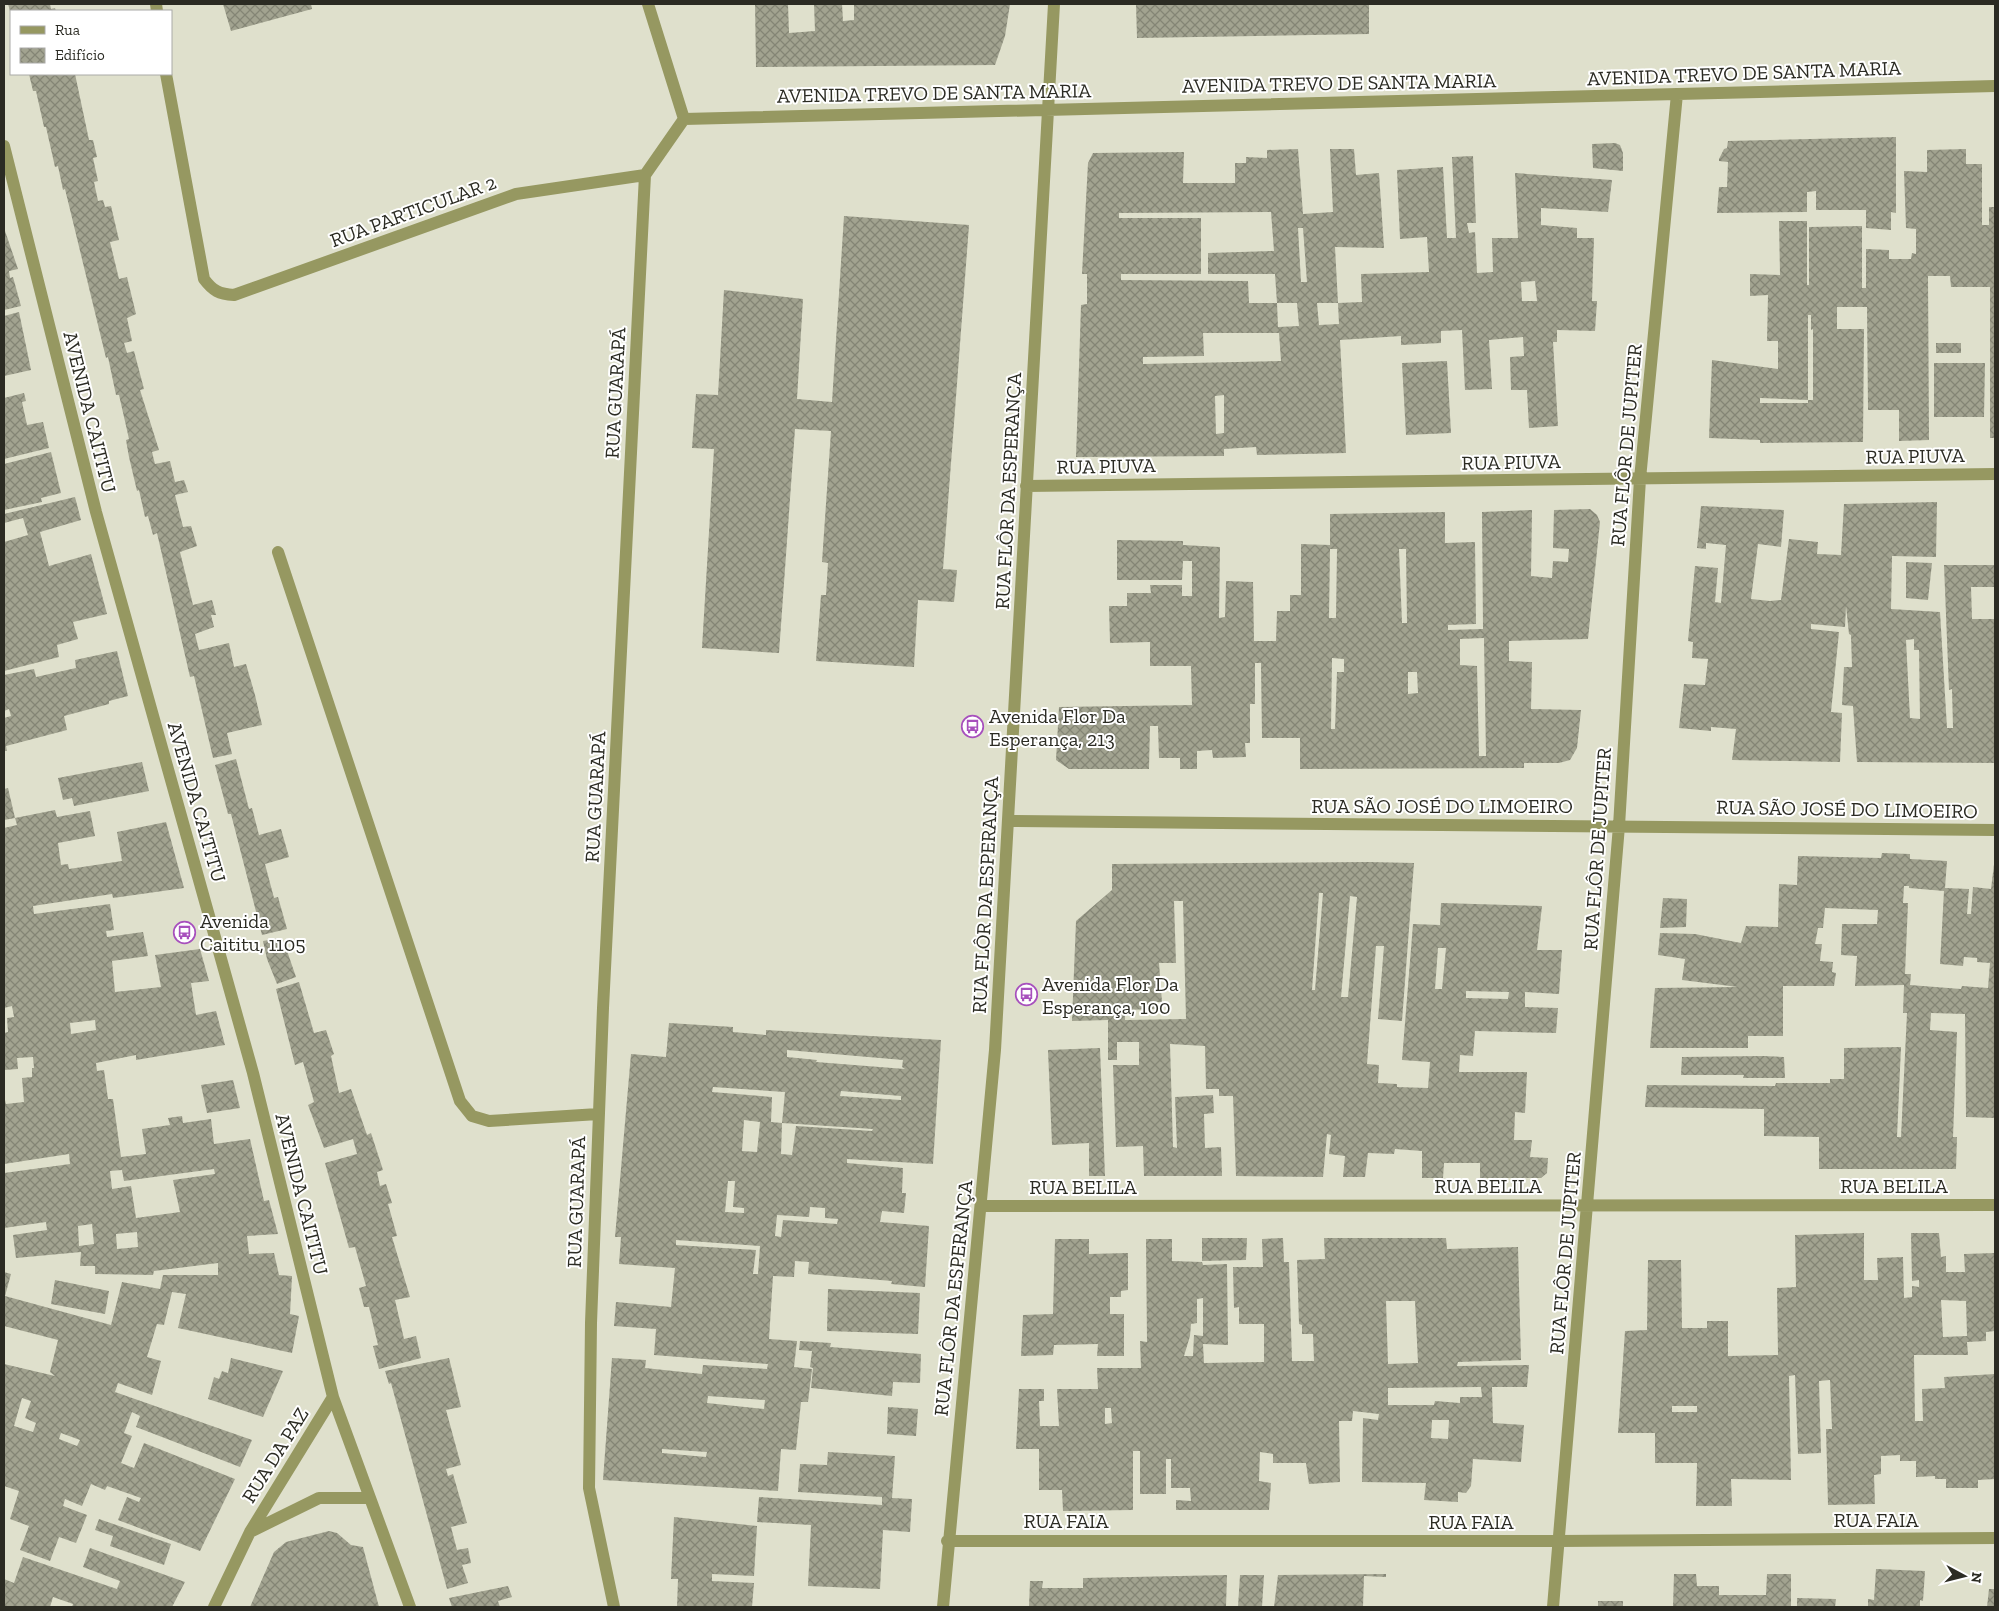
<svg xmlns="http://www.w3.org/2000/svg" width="1999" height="1611" viewBox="0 0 1999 1611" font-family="'Zilla Slab',serif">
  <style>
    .building { fill: url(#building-cross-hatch); fill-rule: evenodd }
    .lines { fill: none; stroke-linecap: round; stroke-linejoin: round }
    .minor { stroke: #969861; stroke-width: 12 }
    .labels { text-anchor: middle; stroke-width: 4; stroke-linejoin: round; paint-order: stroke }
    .street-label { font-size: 20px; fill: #2b2b23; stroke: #fff }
    .poi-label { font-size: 20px; fill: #2b2b23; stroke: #fff; text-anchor: start }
  </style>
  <defs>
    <pattern id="building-cross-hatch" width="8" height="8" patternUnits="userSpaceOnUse" patternTransform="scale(1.25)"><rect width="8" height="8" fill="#a2a390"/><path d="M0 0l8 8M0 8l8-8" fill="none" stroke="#848575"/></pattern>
  </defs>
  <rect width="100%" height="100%" fill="#dfe0cc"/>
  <path class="building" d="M8 4H50L51 9 55 8 56 11H10Z
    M223 4H311L312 9 231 31Z
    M755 4H788L789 33 815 31 814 4H842L843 21 854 20V4H1010L1005 36 995 65 756 67Z
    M1136 4H1369V34L1137 38Z
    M29 74H75L89 140H93L97 157 93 158 98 181 94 182 98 201 103 200 105 207 111 206 119 240 110 242 119 279 127 277 136 314 127 318 132 341 124 343 127 353 134 351 144 389 140 390 159 450 152 452 155 464 170 461 175 482 184 480 188 492 175 495 183 527 191 526 197 546 180 552 193 605 212 600 216 615H211L214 627 195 634 199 650 229 643 234 667 246 664 255 695 262 725 227 733 232 754 213 758 194 676 190 677 157 533 153 535 148 516 145 517 139 490 137 491 129 457 126 440 129 439 119 395H116L108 357 106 358 65 189 63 190 58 166 55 167 46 127H44L36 91H33Z
    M1896 137V213L1891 212V230L1866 228V210H1816V191L1807 192V212L1717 213 1719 187H1727L1728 162 1719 161V159L1724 149 1727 148 1728 141Z
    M1615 143 1620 145 1623 153V171L1593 168 1592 144Z
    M1298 149 1303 214 1333 212 1330 149H1354L1356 175 1379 173 1384 248 1335 247 1338 303H1317L1319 325 1339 324 1338 303 1362 302 1361 274 1429 272 1427 237 1400 239 1397 170 1443 167 1447 238H1456L1452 157 1473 156 1476 223H1467L1469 233 1475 232 1477 273 1493 272 1492 238H1518L1515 173 1612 180 1608 212 1541 208V225L1577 228V238H1594L1592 301H1597L1595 331 1557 330V342H1553L1558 426 1529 428 1527 390H1511L1510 357 1524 356 1523 337 1489 340 1492 389 1465 390 1462 330 1441 331V343L1401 345V336L1340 340 1346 453 1257 455 1256 447 1224 449V456L1076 457 1081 305 1087 304V274H1082L1088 163 1093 153 1184 152 1183 183H1235V163H1246V157L1267 158V150ZM1271 212 1274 251 1208 253V274H1275L1277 303H1297L1299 326 1278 327 1277 303H1249L1248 281 1121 280V274H1201V218H1119V213ZM1298 228H1303L1307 282H1301ZM1535 281 1537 301H1522L1521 282ZM1203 333H1279L1281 361 1143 364V357L1204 356ZM1224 395V433L1216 434 1215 396Z
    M1966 149V164H1982V225H1989V207H1995V438H1990V287H1951L1950 276H1928L1929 440 1899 441V410H1868L1867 307H1837V329H1864L1863 442 1760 443V440L1709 438 1712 360 1778 369V341H1767L1768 295 1750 296V274L1780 275 1779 221H1807V285H1809V227L1862 226V288H1866V249L1889 250V259H1911L1912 253 1916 254V229L1906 228 1904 171 1927 172V150ZM1808 315H1811V330L1813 329V400H1808ZM1760 398 1808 400V403H1760Z
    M844 216 969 225 943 569 957 570 954 602 918 600 914 667 816 661 821 595H826L828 563 822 562 831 431 795 429 779 653 702 648 714 449 692 448 696 394 718 395 724 290 803 299 797 399 832 402Z
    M4 228 18 269 9 271 10 278 13 277 21 306 4 310Z
    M19 312 31 370 4 376V316Z
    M1936 343H1961V353H1936Z
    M1447 361 1451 433 1406 435 1402 363Z
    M1934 363H1985L1984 417H1934Z
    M24 393 26 401 22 402 27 425 43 422 49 448 4 459V398Z
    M51 452 61 493 41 498 42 502 4 510V464Z
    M75 497 81 520 40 532 49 566 91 554 107 614 73 622 78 639 57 645 59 657 4 671V542L28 535 23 518 4 523V514Z
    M1937 502 1936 557 1892 556 1891 609 1940 612 1947 728H1953L1952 689 1949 690 1944 565H1995V587H1971L1972 619H1995V763L1857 762 1853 706 1842 705 1844 667H1852L1851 635 1849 634 1846 606 1845 627 1811 624V629L1839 632 1831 712 1842 713 1840 762 1732 760 1736 729 1711 727V731L1679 728 1684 684 1705 685 1708 659 1692 658 1693 642 1688 641 1695 566 1718 568 1715 602 1721 603 1726 545 1706 543V549L1697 548 1701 506 1784 510 1781 547 1758 544 1751 599 1770 601 1781 600 1789 539 1818 542 1817 554 1841 555 1844 504ZM1914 639V650H1919L1920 719 1910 718 1906 640Z
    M1590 509 1597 515 1600 522 1588 639 1509 641V661L1532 662 1531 709 1581 710 1577 748 1570 760 1559 763H1524V768L1300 769V738H1262L1261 663H1255V704H1250V743H1245L1246 757 1213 758 1212 750 1197 751V769H1180V758H1159L1158 726H1150L1149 769H1069L1056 760 1059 707 1192 705 1191 666H1150V642L1110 643 1109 606H1127V593H1151L1150 585H1182V596H1192V561H1183L1182 580H1117V540L1183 541V545L1220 547 1219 618 1225 617 1226 581 1253 582 1254 641H1276L1277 611H1290V595H1301V544L1330 545V514L1445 512V543L1475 542 1476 624 1448 625V630L1483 629 1482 512 1532 510 1531 576 1552 578 1553 561 1568 562 1569 549 1553 548 1554 510ZM1330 549H1337L1336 618H1329ZM1399 549H1406L1407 623H1402ZM1484 638V641L1486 756H1479L1477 666 1460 665V639ZM1332 658 1344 659V672H1337L1335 729H1331ZM1408 672H1417L1418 693 1408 694Z
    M1906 562 1932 563 1928 600 1906 598Z
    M117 651 128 696 109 701V704L64 716 67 730 6 746 7 751H4V718L11 716 9 709 4 711V675L34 669 36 677 76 668 75 660Z
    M236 759 249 809 252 808 259 835 281 829 289 857 265 864 274 898 278 897 287 929 262 935 231 814H228L215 765Z
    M142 762 149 791 74 806 72 798 63 800 58 778Z
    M8 788 15 818 4 820V789Z
    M55 810 57 817 90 811 95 836 58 843 61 865 68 864 69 869 122 861 117 832 166 822 184 888 113 898 112 894 33 906 34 914 110 904 114 930 106 931 107 937 143 932 148 956 112 961 115 992 161 987 155 955 200 949 209 981 191 983 196 1015 216 1011 225 1045 136 1060V1055L96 1063 97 1071 104 1070 108 1099H113L121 1157 146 1154 142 1129 170 1125 168 1118 182 1116 183 1123 211 1119 214 1144 250 1139 264 1201 269 1200 278 1234 247 1236 249 1254 274 1253 279 1275 292 1276 290 1314 299 1316 292 1353 178 1328 186 1294 172 1292 164 1325 157 1324 147 1357 161 1361 152 1395 118 1383 115 1392 252 1440 240 1467 136 1427 140 1416 132 1412 124 1433 132 1436 121 1463 134 1468 144 1443 235 1479 200 1551 118 1520 127 1497 139 1502 141 1498 107 1486 105 1490 91 1484 82 1506 65 1499 63 1506 87 1515 76 1543 59 1537 50 1561 20 1550 29 1526 10 1519 19 1491 4 1486V1364L55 1376 50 1372 58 1340 4 1326V1272L11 1274 5 1296 111 1325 122 1282 160 1289 163 1275H218V1263L154 1271 153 1275 95 1274V1266H80L81 1252 16 1258 13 1235 47 1230 46 1222 4 1228V1173L70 1164 69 1154 4 1164V1096L6 1104 24 1102 22 1078 32 1077V1068H34L33 1057 17 1058 18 1069 4 1070V1033L8 1032 7 1018 14 1017 12 1006 4 1008V828L17 825 15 818ZM95 1020 96 1030 71 1034 70 1023ZM214 1169 215 1174 173 1180 180 1212 136 1218 131 1186 112 1189 110 1171 122 1170 124 1181ZM92 1224 94 1244 79 1246 78 1226ZM137 1232 138 1247 117 1249 116 1234ZM22 1398 31 1401 25 1418 36 1423 33 1432 14 1426ZM61 1433 80 1440 77 1446 59 1439Z
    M1882 853 1910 854V859L1947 861 1945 888 1969 889 1967 914H1971L1973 887 1991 889 1995 856V1118L1966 1117 1965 1014 1931 1013 1930 1030 1957 1032 1953 1137H1957L1956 1169H1819V1137L1764 1136V1109L1645 1107 1647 1085 1775 1086 1776 1083H1830V1079H1844V1048L1901 1047 1897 1137H1901L1907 1013H1903L1904 985 1855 986 1857 956 1841 955 1842 924H1877L1878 910 1825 908 1823 928H1818L1815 944H1822L1820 961 1833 962 1832 972 1836 973 1834 986H1783V1036H1748V1048H1650L1655 988 1738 987 1682 980 1685 959 1658 955 1660 933 1695 934 1741 943 1746 926 1778 927 1779 884 1797 885 1798 856 1881 858ZM1904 886H1909V888L1944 891 1940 964 1963 966 1964 957 1977 958V962L1990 963 1988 988 1962 986 1961 989 1910 985 1911 974H1905L1908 903H1903Z
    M1369 862 1414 863 1402 1021 1378 1019 1384 946H1376L1367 1064 1379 1065 1378 1083 1397 1084V1087L1428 1088 1430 1062 1402 1060 1413 924 1440 925 1441 903 1542 906 1537 950H1562L1559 994 1525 992V1007L1558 1008 1556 1033 1475 1031 1473 1056 1460 1055 1459 1072H1527L1525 1113 1515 1112 1514 1140H1532L1530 1157 1548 1158 1547 1173 1541 1178H1480V1163H1444L1443 1178H1422V1151L1395 1149 1394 1154 1368 1153 1365 1177H1343L1345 1156 1329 1154 1331 1135 1327 1134 1323 1177 1236 1176 1233 1096H1219V1089H1206L1205 1046 1170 1044 1173 1147 1177 1148 1175 1097 1213 1095 1214 1113 1204 1114 1205 1148 1221 1147 1222 1176H1144L1143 1146 1116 1147 1113 1065H1139V1042H1117V1060H1108V1020L1072 1021 1076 921 1112 890V864ZM1319 893H1323L1315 990H1312ZM1350 896 1357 897 1348 997H1341ZM1174 901H1183L1186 1019 1125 1020V1010L1155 1009 1154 1002H1162L1159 963H1176ZM1438 948H1446L1442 989H1435ZM1466 991 1509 992 1508 999 1466 998Z
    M1663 898 1687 899 1686 927 1660 928Z
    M279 938 280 946 285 945 296 977 277 984 267 959 263 941Z
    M299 982 314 1033 326 1030 334 1054 331 1056 339 1093 351 1089 367 1135 371 1133 383 1170 377 1172 380 1186 386 1184 392 1203 388 1204 397 1236 392 1237 410 1297 395 1300 404 1339 416 1336 421 1358 379 1369 373 1346 378 1345 369 1307H364L359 1288 366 1286 355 1247 349 1248 325 1163 357 1154 353 1139 324 1148 308 1105 314 1102 303 1062 295 1065 276 989Z
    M669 1023 733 1027V1032L766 1035V1030L941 1040 933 1164 847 1159V1163L903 1168 902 1193H906L904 1213 882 1211 880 1222 929 1226 925 1287 891 1284 892 1281 808 1274 809 1262 795 1261 794 1277 773 1276 769 1339 797 1341 794 1367 812 1369 808 1402H801L796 1450 781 1449 778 1491 603 1480 612 1358 646 1360 645 1368 702 1374 703 1365 767 1369 768 1364 654 1355 656 1329 614 1326 616 1302 671 1307 675 1268 619 1264 621 1237H615L631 1054 666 1057ZM787 1050 903 1060 902 1067 905 1069 816 1062 817 1060 787 1057ZM713 1087 785 1092 782 1123 873 1129 872 1131 796 1126 792 1155 781 1154 782 1123 771 1122 772 1097 712 1092ZM841 1091 901 1096V1100L840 1096ZM744 1120 760 1122 757 1152 742 1151ZM728 1181H735L733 1207 744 1208V1213L725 1212ZM810 1207 825 1208V1218L838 1219 837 1224 783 1220 781 1237 775 1236 777 1215 809 1217ZM676 1240 760 1246 758 1274H753L756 1250 676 1245ZM708 1396 765 1400 764 1409 707 1403ZM662 1449 707 1452 706 1457 662 1453Z
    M1100 1048 1105 1176H1089V1143L1052 1145 1048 1050Z
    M1763 1056 1784 1057 1785 1078H1743L1744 1075H1681L1682 1057Z
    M233 1080 240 1108 207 1113 201 1085Z
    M1864 1233V1280H1878L1877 1258 1903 1257 1904 1298 1912 1297V1286L1919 1287V1280L1912 1281 1911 1233H1939L1941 1257 1946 1256V1272H1965L1964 1254 1995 1253V1331L1986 1332V1341L1967 1342 1968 1355H1914L1915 1421H1923L1922 1389 1945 1388 1944 1377 1995 1374V1479L1978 1480V1488H1946V1479H1935V1476L1916 1477V1461H1900V1455L1881 1456V1474L1874 1475 1875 1504 1828 1505 1826 1429H1832L1830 1380 1819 1381 1821 1453 1798 1454 1795 1375 1789 1376 1791 1480 1731 1479 1732 1506H1696L1697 1463H1655V1433H1618L1625 1331 1647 1330 1648 1260H1681L1682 1328H1707V1321H1728V1356L1778 1355 1777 1288 1796 1287 1795 1235ZM1941 1300 1966 1301 1967 1336 1943 1337ZM1672 1406H1697V1412H1672Z
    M1202 1238H1247L1246 1260 1202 1261Z
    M1283 1238 1284 1262H1289L1292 1361H1314L1313 1334H1302V1325L1299 1324 1297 1260 1325 1259 1324 1238H1446L1447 1249 1518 1247 1521 1360 1458 1362 1457 1366 1529 1365 1527 1387H1492L1493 1423 1524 1425 1521 1462 1473 1459 1471 1486 1466 1493 1458 1492V1502L1424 1500 1426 1483 1362 1482 1363 1418 1378 1420 1379 1414 1353 1411 1352 1421H1339L1340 1482 1309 1484 1306 1463H1273V1454L1260 1452 1259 1481 1271 1483 1269 1510H1176V1500L1191 1501 1190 1488H1171V1459H1166V1494H1140V1451H1133V1510L1063 1511 1062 1490H1039V1449H1016L1019 1389H1044V1401H1039L1040 1426H1059L1057 1389H1098L1097 1368H1141L1140 1341 1147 1342 1146 1239H1172V1261L1202 1262 1203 1265 1227 1264 1228 1345 1203 1344 1204 1363 1264 1362V1324H1239V1307L1234 1308 1233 1267H1263L1262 1239ZM1203 1298V1336L1194 1335 1193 1356H1184L1190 1336 1191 1324 1197 1323V1299ZM1386 1301H1415L1418 1363 1388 1364ZM1481 1387 1482 1397H1460V1403L1435 1401 1434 1405H1388V1388ZM1105 1408H1111L1112 1423 1105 1424ZM1432 1420H1449L1448 1439 1431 1438Z
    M1055 1239H1089V1254L1128 1253V1290L1121 1291V1297H1110V1314H1124V1356H1097L1098 1344 1054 1345 1053 1355 1021 1356 1023 1315 1053 1314Z
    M55 1280 109 1291 105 1314 51 1304Z
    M828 1289 920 1293 918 1334 827 1331Z
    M800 1341 831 1343 830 1347 921 1354 920 1383 893 1382 892 1396 811 1388 813 1368 810 1367 812 1351 799 1350Z
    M231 1358 283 1371 263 1417 208 1399 214 1377 219 1379 222 1371 228 1373Z
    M449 1358 461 1407 446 1410 461 1465 446 1469 448 1476 453 1474 467 1523 451 1527 457 1550 468 1548 471 1563 462 1565 468 1583 447 1589 391 1383 389 1384 385 1371Z
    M888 1407 918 1409 916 1436 887 1434Z
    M828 1452 895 1456 892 1498 912 1499 910 1532 883 1530 880 1589 808 1586 811 1525 757 1522 759 1497 882 1505V1497L798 1492 800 1464 827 1465Z
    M674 1517 757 1526 754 1576 712 1574V1581L754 1583 752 1607H677L678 1579H671Z
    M99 1519 171 1544 164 1565 110 1546 113 1536 95 1530Z
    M329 1531 337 1533 351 1545 363 1547 379 1607H250L274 1552 286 1542Z
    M90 1548 185 1582 172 1607H72L73 1604 53 1597 50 1607H4V1579L14 1583 23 1557 117 1589 120 1581 83 1567Z
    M1876 1569 1925 1571 1923 1601 1920 1600V1607H1868V1599L1874 1600Z
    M1386 1574V1577L1364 1576 1363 1607H1274L1278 1575Z
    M1674 1574H1696L1697 1586H1719V1595H1766L1767 1574H1791V1607H1673Z
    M1227 1575 1226 1607H1029L1030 1581H1043L1042 1588H1083V1578Z
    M1240 1575H1264L1262 1607H1238Z
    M508 1586 512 1597 498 1601 500 1607H452L449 1598Z
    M1989 1589H1995V1607H1987Z
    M1797 1598 1836 1599 1835 1607H1797Z
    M1598 1601H1623V1607H1598Z"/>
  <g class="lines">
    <path class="minor" d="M156 4 157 11
      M648 4 684 119
      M166 74 204 279C213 291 219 294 234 295L516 194 645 175
      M684 119 1995 86
      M4 146 96 512 253 1073 333 1397 410 1607
      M1026 486 1995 474
      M278 552 460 1101 472 1116 489 1121 598 1114
      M1008 821 1995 830
      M982 1206 1995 1205
      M250 1532 319 1498H370
      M947 1541H1558L1995 1538
      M214 1607 250 1532 333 1397
      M614 1607 589 1488 591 1323 603 1008 645 175 684 119
      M943 1607 995 1050 1054 4
      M1553 1607 1619 826 1640 479 1677 94"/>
  </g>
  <defs>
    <symbol id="bus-ring" viewBox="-11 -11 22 22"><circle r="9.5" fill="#fff" stroke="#a750bd" stroke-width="1.5"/><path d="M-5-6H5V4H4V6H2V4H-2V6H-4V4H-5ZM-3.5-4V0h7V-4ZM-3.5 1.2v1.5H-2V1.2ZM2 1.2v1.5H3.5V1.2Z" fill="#a750bd"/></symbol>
  </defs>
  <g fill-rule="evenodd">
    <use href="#bus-ring" x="960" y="714" width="25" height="25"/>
    <use href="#bus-ring" x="172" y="920" width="25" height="25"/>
    <use href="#bus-ring" x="1014" y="982" width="25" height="25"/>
  </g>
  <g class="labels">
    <g class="street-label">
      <text transform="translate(1744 73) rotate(-2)" y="7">AVENIDA TREVO DE SANTA MARIA</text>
      <text transform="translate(1339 83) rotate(-1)" y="7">AVENIDA TREVO DE SANTA MARIA</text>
      <text transform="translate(934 93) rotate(-1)" y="7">AVENIDA TREVO DE SANTA MARIA</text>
      <text transform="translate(413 211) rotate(-20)" y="7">RUA PARTICULAR 2</text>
      <text transform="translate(615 393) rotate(-87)" y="7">RUA GUARAPÁ</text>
      <text transform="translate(90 412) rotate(76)" y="7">AVENIDA CAITITU</text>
      <text transform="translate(1626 445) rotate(-85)" y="7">RUA FLÔR DE JUPITER</text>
      <text transform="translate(1915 456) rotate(-1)" y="7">RUA PIUVA</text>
      <text transform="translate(1511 462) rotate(-1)" y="7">RUA PIUVA</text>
      <text transform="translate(1106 466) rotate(-1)" y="7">RUA PIUVA</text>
      <text transform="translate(1008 491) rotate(-87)" y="7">RUA FLÔR DA ESPERANÇA</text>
      <text transform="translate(595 797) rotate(-87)" y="7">RUA GUARAPÁ</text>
      <text transform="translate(197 802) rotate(74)" y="7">AVENIDA CAITITU</text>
      <text x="1442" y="813">RUA SÃO JOSÉ DO LIMOEIRO</text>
      <text transform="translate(1847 809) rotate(1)" y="7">RUA SÃO JOSÉ DO LIMOEIRO</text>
      <text transform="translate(1597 849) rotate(-86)" y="7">RUA FLÔR DE JUPITER</text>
      <text transform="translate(985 895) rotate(-87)" y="7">RUA FLÔR DA ESPERANÇA</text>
      <text x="1488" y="1193">RUA BELILA</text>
      <text x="1894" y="1193">RUA BELILA</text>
      <text x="1083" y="1194">RUA BELILA</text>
      <text transform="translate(302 1194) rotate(76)" y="7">AVENIDA CAITITU</text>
      <text transform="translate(576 1202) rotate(-88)" y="7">RUA GUARAPÁ</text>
      <text transform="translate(1565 1253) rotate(-85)" y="7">RUA FLÔR DE JUPITER</text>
      <text transform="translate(953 1298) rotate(-84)" y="7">RUA FLÔR DA ESPERANÇA</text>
      <text transform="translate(275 1455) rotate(-58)" y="7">RUA DA PAZ</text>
      <text x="1876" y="1527">RUA FAIA</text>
      <text x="1066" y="1528">RUA FAIA</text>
      <text x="1471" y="1529">RUA FAIA</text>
    </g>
    <g class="poi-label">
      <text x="989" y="723">Avenida Flor Da<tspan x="989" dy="23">Esperança, 213</tspan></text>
      <text x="200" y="928">Avenida<tspan x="200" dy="23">Caititu, 1105</tspan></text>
      <text x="1042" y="991">Avenida Flor Da<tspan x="1042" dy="23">Esperança, 100</tspan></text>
    </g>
  </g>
  <rect width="1999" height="1611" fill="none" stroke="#2b2b23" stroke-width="10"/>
  <rect x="10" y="10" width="162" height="65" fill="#ffffff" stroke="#aaaaa7"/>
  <rect x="20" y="26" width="25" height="8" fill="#969861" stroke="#aaaaa7"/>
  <text x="55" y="35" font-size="15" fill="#2b2b23">Rua</text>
  <rect x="20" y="48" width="25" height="15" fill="url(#building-cross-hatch)" stroke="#aaaaa7"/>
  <text x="55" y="60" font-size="15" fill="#2b2b23">Edifício</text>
  <g transform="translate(1964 1576) rotate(97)" stroke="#ffffff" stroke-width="4" paint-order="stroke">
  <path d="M0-4L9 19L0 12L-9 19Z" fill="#2b2b23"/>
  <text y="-8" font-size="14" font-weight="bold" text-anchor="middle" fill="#2b2b23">N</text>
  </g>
</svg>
